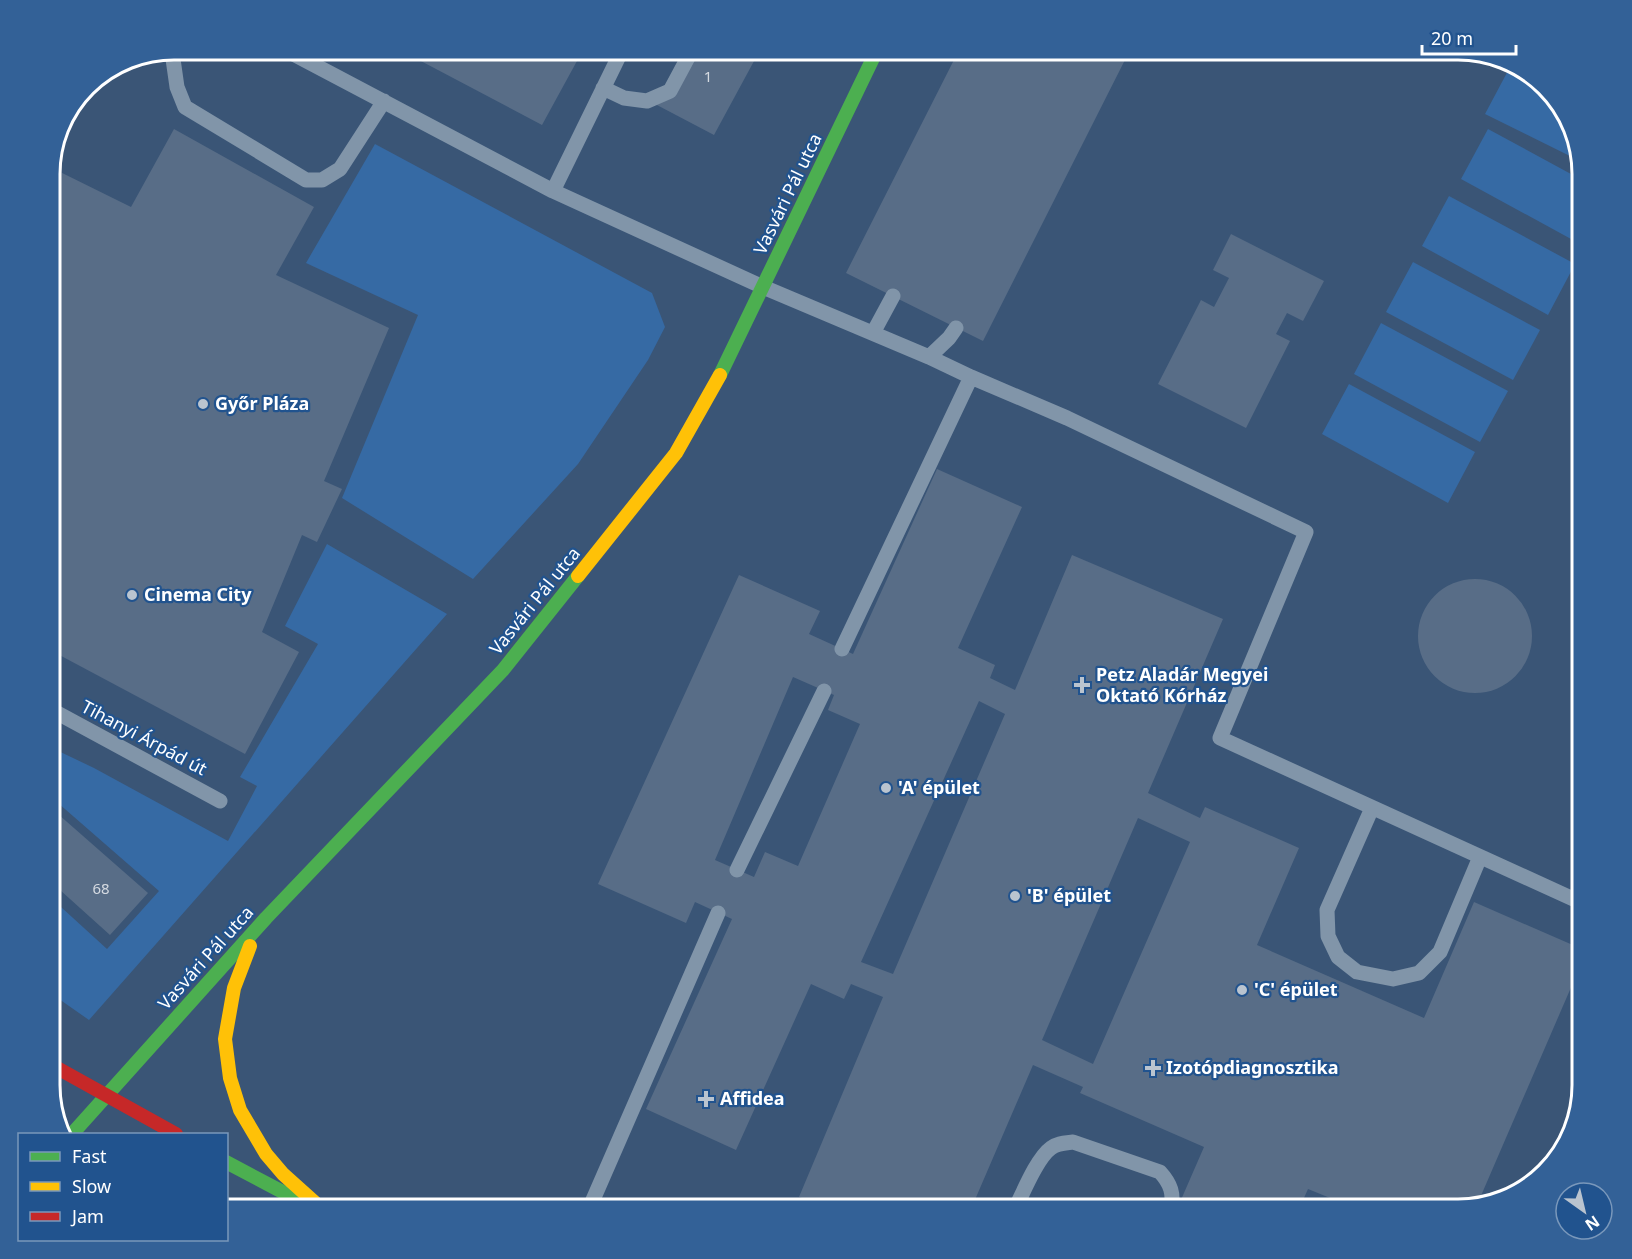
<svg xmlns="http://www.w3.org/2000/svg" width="1632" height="1259" viewBox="0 0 1632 1259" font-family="'Noto Sans',sans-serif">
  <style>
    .green { fill: #366aa4 }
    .building { fill: #586d87; fill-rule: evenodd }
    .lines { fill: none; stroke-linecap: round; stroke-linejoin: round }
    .lane { stroke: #8195a9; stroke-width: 15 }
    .fast { stroke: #4caf50; stroke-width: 14 }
    .slow { stroke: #ffc107; stroke-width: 14 }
    .jam { stroke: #c62828; stroke-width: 14 }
    .poi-dot { fill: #bac4cf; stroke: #21538e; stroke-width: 2 }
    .labels { text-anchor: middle; stroke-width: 4.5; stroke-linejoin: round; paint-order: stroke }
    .number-label { font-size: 15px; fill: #d5dae1 }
    .street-label { font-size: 18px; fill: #fff; stroke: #21538e }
    .poi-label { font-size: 18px; font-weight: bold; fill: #fff; stroke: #21538e; text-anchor: start }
    .rim { fill: none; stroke: #fff; stroke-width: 3 }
  </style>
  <rect width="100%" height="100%" fill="#3a5576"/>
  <path class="green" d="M1510 67 1534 75 1570 119 1580 161 1485 114Z
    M1488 129 1582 180V245L1461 179Z
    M375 144 652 293 665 327 648 360 578 464 473 579 342 498 418 315 306 263Z
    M1449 196 1575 264 1548 315 1422 246Z
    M1413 262 1540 330 1513 380 1386 312Z
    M1381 323 1508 391 1480 442 1354 374Z
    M1349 384 1475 452 1448 503 1322 434Z
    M327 544 447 614 89 1020 59 999 50 994V897L107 949 159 891 50 796V747L94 768 228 841 257 786 240 777 318 644 285 626Z"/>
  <path class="building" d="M400 50H583L542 125Z
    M684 50H760L714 135 655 104Z
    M959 50H1130L983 341 846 273Z
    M174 129 314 207 276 275 389 328 324 481 342 489 317 542 302 535 262 632 299 652 245 754 50 650V167L131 207Z
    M1231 234 1324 281 1303 321 1287 313 1276 334 1290 341 1246 428 1158 384 1201 300 1214 307 1229 278 1213 270Z
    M937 469 1022 507 958 648 995 665 990 678 1015 690 1072 555 1223 619 1148 793 1200 818 1205 807 1299 848 1257 945 1424 1018 1474 902 1582 949V962L1477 1205 1458 1210 1357 1209 1308 1189 1299 1209H1177L1204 1147 1080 1093 1083 1087 1033 1065 971 1209H829L799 1197 883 997 851 984 844 999 811 984 736 1150 646 1109 732 919 695 902 686 923 598 884 739 575 820 611 809 634 853 654ZM793 677 834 695 828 710 860 724 798 866 765 852 754 877 715 860ZM979 701 1005 714 893 974 861 962ZM1138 818 1190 842 1093 1064 1042 1040Z
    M1418 636a57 57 0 1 1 114 0a57 57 0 1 1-114 0Z
    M50 807 148 893 110 935 50 881Z"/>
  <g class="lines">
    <path class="lane" d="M286 50 553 191 763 287 929 357 971 377 1067 418 1306 532 1220 738 1582 903
      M173 59 177 87 185 107 306 180H322L340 169 384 101
      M603 88 624 98 647 101 670 91 692 50
      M553 191 622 50
      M873 333 893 296
      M929 357 949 338 956 328
      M842 649 971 377
      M50 709 220 801
      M1372 808 1327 910 1328 936 1338 957 1357 972 1393 979 1419 973 1440 952 1480 857
      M737 870 824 691
      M589 1209 718 913
      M1015 1209C1023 1193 1037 1158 1051 1148 1057 1143 1065 1143 1073 1142L1160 1172C1171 1184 1174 1194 1171 1209"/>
    <path class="fast" d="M720 375 877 50
      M72 1134 266 918 503 670 578 576
      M226 1162 296 1199"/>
    <path class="slow" d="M578 576 676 453 720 375
      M250 946 234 988 225 1039 230 1078 240 1110 266 1154 283 1174 322 1209"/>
    <path class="jam" d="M50 1064 176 1134"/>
  </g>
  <g class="poi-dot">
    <circle cx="203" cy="404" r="6"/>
    <circle cx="132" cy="595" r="6"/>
    <path d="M1079 676h6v6h6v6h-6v6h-6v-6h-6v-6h6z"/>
    <circle cx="886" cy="788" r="6"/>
    <circle cx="1015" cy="896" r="6"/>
    <circle cx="1242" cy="990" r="6"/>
    <path d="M1150 1059h6v6h6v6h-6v6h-6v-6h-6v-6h6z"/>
    <path d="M703 1090h6v6h6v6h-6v6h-6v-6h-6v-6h6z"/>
  </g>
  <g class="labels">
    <g class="number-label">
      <text x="708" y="82">1</text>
      <text x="101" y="894">68</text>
    </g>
    <g class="street-label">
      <text transform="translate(788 194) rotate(-64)" y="6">Vasvári Pál utca</text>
      <text transform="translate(535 601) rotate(-51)" y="6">Vasvári Pál utca</text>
      <text transform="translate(144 738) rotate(28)" y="6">Tihanyi Árpád út</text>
      <text transform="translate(206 958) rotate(-48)" y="6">Vasvári Pál utca</text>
    </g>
    <g class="poi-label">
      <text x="215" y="410">Győr Pláza</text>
      <text x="144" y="601">Cinema City</text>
      <text x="1096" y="681">Petz Aladár Megyei<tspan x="1096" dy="21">Oktató Kórház</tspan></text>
      <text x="898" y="794">'A' épület</text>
      <text x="1027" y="902">'B' épület</text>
      <text x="1254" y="996">'C' épület</text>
      <text x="1166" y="1074">Izotópdiagnosztika</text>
      <text x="720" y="1105">Affidea</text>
    </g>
  </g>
  <path d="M0 0H1632V1259H0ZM174 60H1458A114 114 0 0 1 1572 174V1085A114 114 0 0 1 1458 1199H174A114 114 0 0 1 60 1085V174A114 114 0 0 1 174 60Z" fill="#336197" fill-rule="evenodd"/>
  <path class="rim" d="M174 60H1458A114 114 0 0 1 1572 174V1085A114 114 0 0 1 1458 1199H174A114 114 0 0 1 60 1085V174A114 114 0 0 1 174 60Z"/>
  <rect x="18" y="1133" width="210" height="108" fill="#21538e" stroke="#7a98bb" stroke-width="1.5"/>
  <rect x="30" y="1152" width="30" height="9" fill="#4caf50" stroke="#7a98bb" stroke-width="1.5"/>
  <text x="72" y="1163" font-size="18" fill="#ffffff">Fast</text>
  <rect x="30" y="1182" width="30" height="9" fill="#ffc107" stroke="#7a98bb" stroke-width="1.5"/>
  <text x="72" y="1193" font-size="18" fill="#ffffff">Slow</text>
  <rect x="30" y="1212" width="30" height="9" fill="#c62828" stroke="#7a98bb" stroke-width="1.5"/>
  <text x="72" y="1223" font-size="18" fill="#ffffff">Jam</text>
  <g transform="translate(1584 1211) rotate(146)"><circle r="28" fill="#21538e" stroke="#7a98bb" stroke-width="1.5"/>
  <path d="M0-4.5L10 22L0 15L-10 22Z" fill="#bac4cf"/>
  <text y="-9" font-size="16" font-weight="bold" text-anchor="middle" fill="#ffffff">N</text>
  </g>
  <path d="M1422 45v9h94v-9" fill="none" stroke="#ffffff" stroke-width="3"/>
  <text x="1431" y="45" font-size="18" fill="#ffffff" stroke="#21538e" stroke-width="4.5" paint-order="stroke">20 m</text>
</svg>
